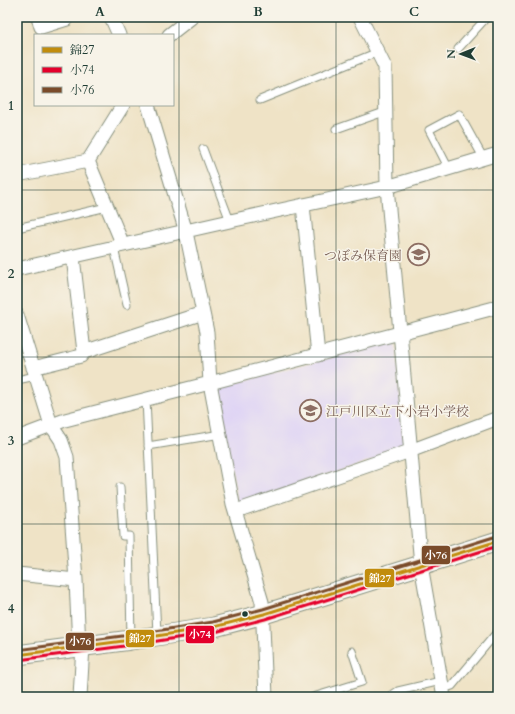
<svg xmlns="http://www.w3.org/2000/svg" width="515" height="714" viewBox="0 0 515 714" font-family="Cardo,'Noto Serif JP',serif">
  <style>
    .built { fill: #dfd4f5 }
    .lines { fill: none; stroke-linecap: round; stroke-linejoin: round }
    .lane-casing { stroke: #87907d; stroke-width: 9 }
    .street-casing { stroke: #87907d; stroke-width: 15 }
    .secondary-casing { stroke: #87907d; stroke-width: 21 }
    .lane { stroke: #fff; stroke-width: 7 }
    .street { stroke: #fff; stroke-width: 13 }
    .secondary { stroke: #fff; stroke-width: 19 }
    .bus-1-casing { stroke: #f7f3e8; stroke-width: 6 }
    .bus-2-casing { stroke: #f7f3e8; stroke-width: 6 }
    .bus-3-casing { stroke: #f7f3e8; stroke-width: 6 }
    .bus-1 { stroke: #c18c0d; stroke-width: 3 }
    .bus-2 { stroke: #e4002b; stroke-width: 3 }
    .bus-3 { stroke: #7a4b2a; stroke-width: 3 }
    .grid { fill: none; stroke: #1f3d34; stroke-width: 1; stroke-opacity: 0.55 }
    .bus-dot { fill: #1f3d34; stroke: #f7f3e8; stroke-width: 1.5 }
    .labels { text-anchor: middle; stroke-width: 3; stroke-linejoin: round; paint-order: stroke }
    .education-label { font-size: 13px; fill: #785e54; stroke: #f7f3e8; text-anchor: end }
    .line-badge { stroke: #f7f3e8; stroke-width: 1.5 }
    .badge-label { font-size: 11px; text-anchor: middle; font-weight: bold; fill: #fff }
    .neatline { fill: none; stroke: #1f3d34; stroke-width: 1.5 }
    .grid-label { font-size: 13px; text-anchor: middle; font-weight: bold; fill: #1f3d34 }
  </style>
  <rect width="100%" height="100%" fill="#f7f3e8"/>
  <filter id="ink" filterUnits="userSpaceOnUse"><feTurbulence type="fractalNoise" baseFrequency=".025" numOctaves="2"/><feDisplacementMap in="SourceGraphic" scale="8" xChannelSelector="R" yChannelSelector="G"/><feConvolveMatrix kernelMatrix="1 2 1 2 8 2 1 2 1" color-interpolation-filters="sRGB"/></filter>
  <filter id="wash" filterUnits="userSpaceOnUse"><feTurbulence type="fractalNoise" baseFrequency=".012" numOctaves="4" result="noise"/><feDisplacementMap in="SourceGraphic" scale="16" xChannelSelector="R" yChannelSelector="G"/><feGaussianBlur stdDeviation="0.9" result="paint"/><feColorMatrix in="noise" values="0 0 0 0 0 0 0 0 0 0 0 0 0 0 0 0 0 1.4 0 .05"/><feComposite in="paint" operator="in"/></filter>
  <g filter="url(#wash)">
    <rect width="100%" height="100%" fill="#efe3c6"/>
    <path class="built" d="M392 341 396 342 404 449 242 504 238 503 217 390 220 387Z"/>
  </g>
  <g filter="url(#ink)">
    <g class="lines">
      <defs>
        <path id="lane" d="M458 49 487 17
          M260 100 378 52
          M336 129 387 111
          M203 149 230 221
          M449 169 429 130 459 114 484 159
          M17 228 107 207
          M114 248 127 305
          M17 380 36 376
          M146 399 157 634
          M148 446 221 434
          M120 487 123 536H129L131 640
          M443 689 452 686 498 631
          M313 697 362 682 352 651
          M389 697 398 691 441 681"/>
        <path id="street" d="M38 17 41 27 67 19
          M111 17 119 35
          M360 17 385 67 387 187 421 565 444 697
          M169 35 192 17
          M148 105 186 232 207 332 210 383 233 504 262 602 266 697
          M88 161 123 245
          M17 175 88 161 123 105
          M303 205 318 355
          M17 269 230 221 387 187 498 154
          M17 315 51 425 61 440 67 457 76 580 79 647
          M84 352 203 313
          M33 368 81 356 84 352 73 257
          M17 438 65 420 210 383 498 307
          M236 511 410 451 498 418
          M17 574 76 580
          M80 697 83 646"/>
        <path id="secondary" d="M17 655 131 640 214 627 264 614 498 541"/>
      </defs>
      <use href="#lane" class="lane-casing"/>
      <use href="#street" class="street-casing"/>
      <use href="#secondary" class="secondary-casing"/>
      <use href="#lane" class="lane"/>
      <use href="#street" class="street"/>
      <use href="#secondary" class="secondary"/>
      <defs>
        <path id="bus-1" d="M17 655 131 640 214 627 264 614 498 541"/>
        <path id="bus-2" d="M18 660 132 645 215 632 265 619 498 546"/>
        <path id="bus-3" d="M17 650 130 635 213 622 263 609 497 536"/>
      </defs>
      <use href="#bus-1" class="bus-1-casing"/>
      <use href="#bus-2" class="bus-2-casing"/>
      <use href="#bus-3" class="bus-3-casing"/>
      <use href="#bus-1" class="bus-1"/>
      <use href="#bus-2" class="bus-2"/>
      <use href="#bus-3" class="bus-3"/>
    </g>
  </g>
  <path class="grid" d="M179 17V697M336 17V697M17 190H498M17 357H498M17 524H498"/>
  <defs>
    <symbol id="school-ring" viewBox="-11 -11 22 22"><circle r="9.5" fill="#f7f3e8" stroke="#8d6e63" stroke-width="1.5"/><path d="M0-5L7-2L0 1L-7-2ZM-4 1L0 2.5L4 1V4Q0 6-4 4Z" fill="#8d6e63"/></symbol>
  </defs>
  <g fill-rule="evenodd">
    <use href="#school-ring" x="406" y="242" width="25" height="25"/>
    <use href="#school-ring" x="298" y="398" width="25" height="25"/>
  </g>
  <circle class="bus-dot" cx="245" cy="614" r="3.5"/>
  <g class="labels">
    <g class="education-label">
      <text x="402" y="260">つぼみ保育園</text>
      <text x="326" y="416" text-anchor="start">江戸川区立下小岩小学校</text>
    </g>
  </g>
  <g class="line-badge">
    <rect x="421" y="545" width="30" height="20" rx="4" fill="#7a4b2a"/>
    <rect x="364" y="568" width="31" height="20" rx="4" fill="#c18c0d"/>
    <rect x="185" y="625" width="30" height="19" rx="4" fill="#e4002b"/>
    <rect x="125" y="629" width="30" height="19" rx="4" fill="#c18c0d"/>
    <rect x="65" y="632" width="30" height="19" rx="4" fill="#7a4b2a"/>
  </g>
  <g class="badge-label">
    <text x="436" y="559">小76</text>
    <text x="380" y="582">錦27</text>
    <text x="200" y="638">小74</text>
    <text x="140" y="642">錦27</text>
    <text x="80" y="645">小76</text>
  </g>
  <rect width="515" height="714" fill="none" stroke="#f7f3e8" stroke-width="44"/>
  <rect x="34" y="34" width="140" height="72" fill="#f7f3e8" stroke="#a1aaa0"/>
  <rect x="42" y="47" width="20" height="6" fill="#c18c0d" stroke="#a1aaa0"/>
  <text x="70" y="54" font-size="12" fill="#1f3d34">錦27</text>
  <rect x="42" y="67" width="20" height="6" fill="#e4002b" stroke="#a1aaa0"/>
  <text x="70" y="74" font-size="12" fill="#1f3d34">小74</text>
  <rect x="42" y="87" width="20" height="6" fill="#7a4b2a" stroke="#a1aaa0"/>
  <text x="70" y="94" font-size="12" fill="#1f3d34">小76</text>
  <g transform="translate(461 54) rotate(269)" stroke="#f7f3e8" stroke-width="3" paint-order="stroke">
  <path d="M0-3L7 15L0 10L-7 15Z" fill="#1f3d34"/>
  <text y="-6" font-size="11" font-weight="bold" text-anchor="middle" fill="#1f3d34">N</text>
  </g>
  <rect x="22" y="22" width="471" height="670" class="neatline"/>
  <g class="grid-label">
    <text x="100" y="16">A</text>
    <text x="258" y="16">B</text>
    <text x="414" y="16">C</text>
    <text x="11" y="110">1</text>
    <text x="11" y="278">2</text>
    <text x="11" y="445">3</text>
    <text x="11" y="613">4</text>
  </g>
</svg>
